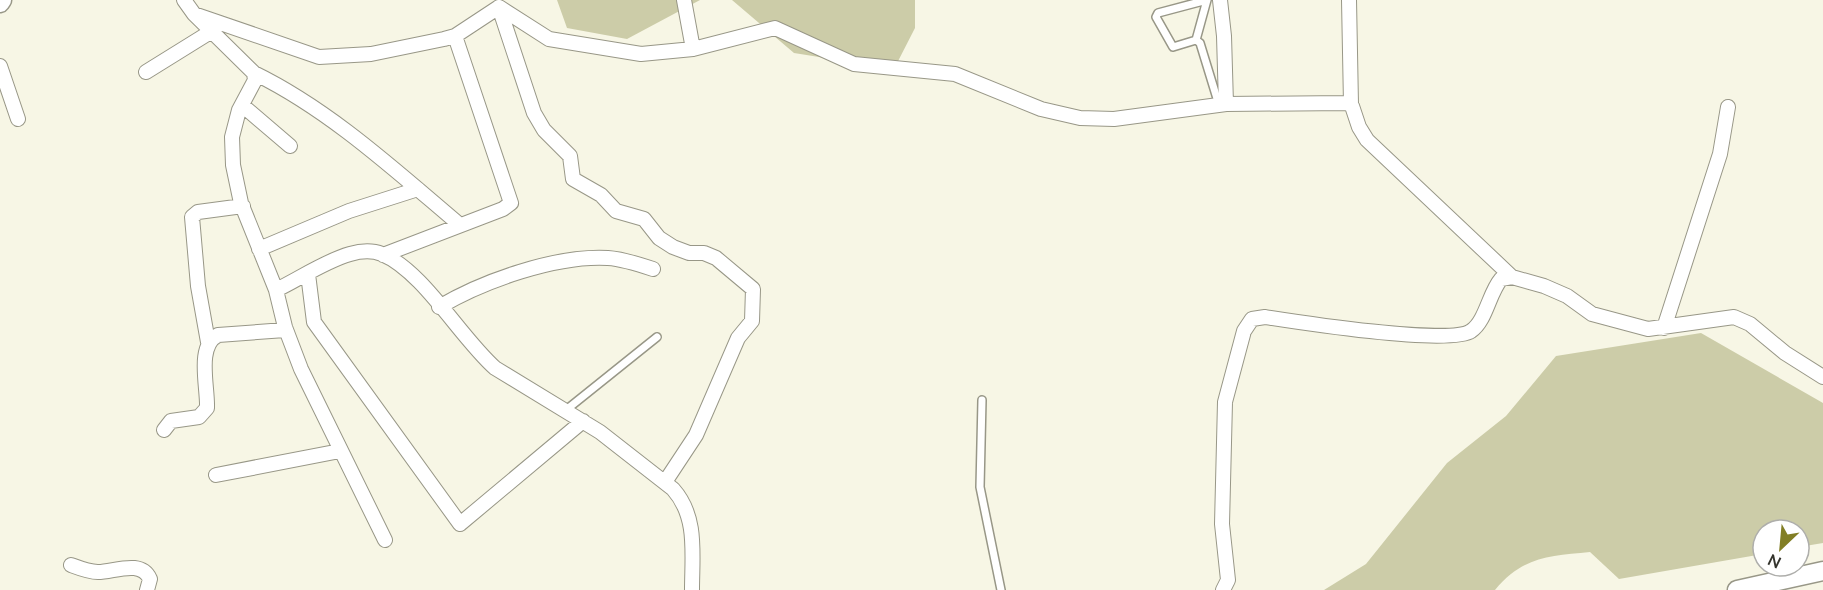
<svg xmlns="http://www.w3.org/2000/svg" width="1823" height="590" viewBox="0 0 1823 590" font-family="Lato,sans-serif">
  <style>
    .green { fill: #cccca8 }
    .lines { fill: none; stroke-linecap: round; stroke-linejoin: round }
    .service-casing { stroke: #989787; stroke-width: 10 }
    .minor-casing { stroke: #989787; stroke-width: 16 }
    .tertiary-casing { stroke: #989787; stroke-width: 21 }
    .service { stroke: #fff; stroke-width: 7 }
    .minor { stroke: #fff; stroke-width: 14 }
    .tertiary { stroke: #fff; stroke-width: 18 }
  </style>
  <rect width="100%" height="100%" fill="#f7f6e5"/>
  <path class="green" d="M557 0H700L627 39 567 28Z
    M732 0H915V28L894 69 794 53Z
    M1701 333 1823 403V543L1799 547V530H1763V554L1619 579 1590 552C1550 556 1523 556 1495 590H1324L1366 564 1447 463 1506 416 1556 356Z"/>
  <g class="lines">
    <defs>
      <path id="service" d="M1207 0 1158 13 1156 17 1173 47 1196 40 1200 43 1219 105
        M1196 40 1207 0
        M982 400 980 487 1001 590
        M566 410 657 337"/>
      <path id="minor" d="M184 0 194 14 254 73 255 80 239 110 232 137 233 165 241 203 276 290 285 327 301 369 385 540
        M684 0 693 49
        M1220 0 1224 36 1226 104
        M1349 0 1351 104
        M499 7 534 113 544 130 570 156 573 179 601 195 616 211 644 219 659 238 673 247 689 253H704L716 258 753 289 752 321 738 338 696 435 665 482
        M194 14 319 57 371 54 444 39 455 36 499 7 549 39 641 54 693 49 775 28 854 64 955 74 1041 109 1080 118 1114 119 1226 104 1347 103 1352 106 1359 127 1367 140 1512 277
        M0 66 18 119
        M146 72 212 31
        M254 73C330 110 396 171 460 225
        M242 105 290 146
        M259 249 349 211 418 189
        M383 255 503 209 511 203 455 36
        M308 274 314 322 460 524 583 421
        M276 290C299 279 325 261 350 254 360 251 372 250 382 254 423 271 460 337 495 368L600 432 673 489C698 517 692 554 692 590
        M439 307C483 281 556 255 608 258 623 259 638 264 653 269
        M1664 328 1720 154 1728 107
        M208 342 198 286 192 217 198 212 243 206
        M164 430 171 421 199 417 207 408C208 387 196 346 218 335L285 330
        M216 475 340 451
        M71 565C79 568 89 572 98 572 114 572 141 559 150 579L147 590
        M1223 590 1228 580 1222 524 1225 402 1244 331 1252 319 1265 317C1297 322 1450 346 1471 331 1486 321 1489 293 1501 279L1512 277 1544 286 1567 296 1592 314 1648 329 1734 317 1750 324 1785 353 1823 377"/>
      <path id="tertiary" d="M0 3 2 0
        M1737 590 1823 571"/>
    </defs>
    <use href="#service" class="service-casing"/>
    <use href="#minor" class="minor-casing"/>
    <use href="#tertiary" class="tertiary-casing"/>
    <use href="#service" class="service"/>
    <use href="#minor" class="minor"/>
    <use href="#tertiary" class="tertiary"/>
  </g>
  <g transform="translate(1781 548) rotate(206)"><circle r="28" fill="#ffffff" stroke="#aeaeab" stroke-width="1.5"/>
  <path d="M0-4.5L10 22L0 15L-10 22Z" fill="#827e25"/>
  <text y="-9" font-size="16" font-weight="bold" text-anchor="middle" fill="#34342d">N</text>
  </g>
</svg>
